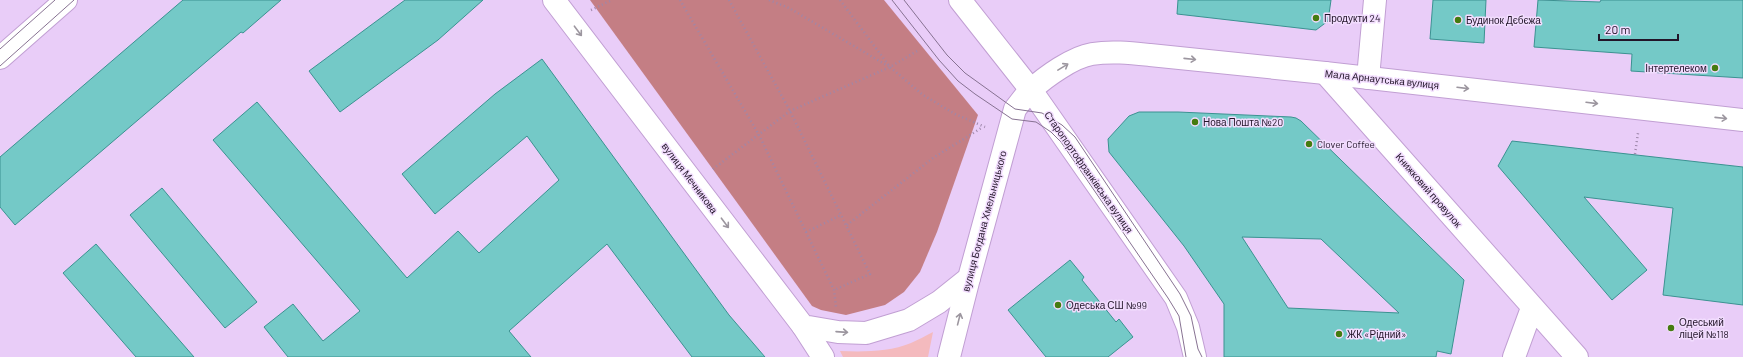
<svg xmlns="http://www.w3.org/2000/svg" width="1743" height="357" viewBox="0 0 1743 357" font-family="Barlow,sans-serif">
  <style>
    .green { fill: #f4babe }
    .forest { fill: #c47e84 }
    .building { fill: #74c9c7; stroke: #3b9291; fill-rule: evenodd }
    .lines { fill: none; stroke-linecap: round; stroke-linejoin: round }
    .minor-casing { stroke: #c19fd3; stroke-width: 24 }
    .tertiary-casing { stroke: #c19fd3; stroke-width: 24 }
    .secondary-casing { stroke: #c19fd3; stroke-width: 24 }
    .primary-casing { stroke: #c19fd3; stroke-width: 24 }
    .path { stroke: #9e87aa; stroke-width: 2.5; stroke-dasharray: 1 3; stroke-linecap: butt }
    .minor { stroke: #fff; stroke-width: 22 }
    .tertiary { stroke: #fff; stroke-width: 22 }
    .secondary { stroke: #fff; stroke-width: 22 }
    .primary { stroke: #fff; stroke-width: 22 }
    .tram { stroke: #877292; stroke-width: 1 }
    .oneway { stroke: #9c969f }
    .poi-dot { fill: #457b0f; stroke: #f2ddfe; stroke-width: 1.5 }
    .labels { text-anchor: middle; stroke-width: 3; stroke-linejoin: round; paint-order: stroke }
    .poi-label { font-size: 10px; fill: #221529; stroke: #f2ddfe; text-anchor: start }
    .street-label { font-size: 10px; fill: #221529; stroke: #f2ddfe }
  </style>
  <rect width="100%" height="100%" fill="#e9cdf8"/>
  <path class="green" d="M933 332 928 357H843L840 351C863 352 889 352 911 343 918 340 925 336 933 332Z"/>
  <path class="forest" d="M590 0H884L978 115 937 232 920 272 904 292 885 305 846 315 821 310 812 306Z"/>
  <path class="building" d="M183 0H281L243 33 241 32 15 225 0 207V157Z
    M405 0H483L438 40 340 112 309 71Z
    M1178 0H1331L1328 21 1316 30 1177 14Z
    M1433 0H1486L1484 43 1430 39Z
    M1538 0 1600 2 1601 0H1743V78L1631 71 1632 54 1534 47Z
    M542 59 729 315 765 357H692L607 244 509 331 531 357H288L264 327 293 304 323 341 360 311 213 140 257 102 407 278 458 231 479 253 559 180 527 136 435 214 402 174 495 94Z
    M1139 112H1178L1291 117 1296 118 1301 121 1464 280 1451 354 1437 351 1436 357H1224V304L1184 246 1109 152 1108 139 1129 116ZM1242 237 1321 239 1399 313 1288 308Z
    M1512 141 1743 167V305L1663 295 1673 208 1584 197 1647 270 1612 300 1498 166Z
    M162 188 257 302 225 328 130 215Z
    M96 244 194 357H136L63 273Z
    M1070 260 1084 277 1082 280 1116 322 1119 319 1133 337 1108 357H1046L1008 310Z"/>
  <g class="lines">
    <defs>
      <path id="minor" d="M1325 73 1577 357
        M1368 78 1375 0
        M1514 357 1532 308"/>
      <path id="tertiary" d="M1031 90 1176 298 1188 327 1195 357"/>
      <path id="secondary" d="M960 0 1031 90
        M803 326 823 357
        M949 357 969 278"/>
      <path id="primary" d="M554 0 803 326 838 332 866 333 909 320 939 302 969 278 1015 109C1021 102 1025 95 1031 90 1045 77 1073 57 1092 54 1111 51 1130 53 1150 55L1325 73 1743 120
        M0 58 66 0"/>
    </defs>
    <use href="#minor" class="minor-casing"/>
    <use href="#tertiary" class="tertiary-casing"/>
    <use href="#secondary" class="secondary-casing"/>
    <use href="#primary" class="primary-casing"/>
    <path class="path" d="M680 0 759 135 834 290 836 307
      M729 0 790 111 870 274 834 290
      M769 0 789 8 888 66
      M840 0 890 67 923 95 955 114 985 127
      M591 10 612 0
      M1635 154 1638 133
      M713 169 790 111 890 67 919 50
      M847 225 933 158 983 127
      M806 232 841 215"/>
    <use href="#minor" class="minor"/>
    <use href="#tertiary" class="tertiary"/>
    <use href="#secondary" class="secondary"/>
    <use href="#primary" class="primary"/>
    <path class="tram" d="M892 0 939 60 958 81 975 94 1012 119 1036 122 1051 132 1061 142 1168 298 1179 316 1186 357
      M904 0 947 55 965 73 1015 109 1042 113 1062 125 1075 137 1180 294 1191 316 1198 349 1202 357
      M0 49 55 0
      M0 66 74 0"/>
  </g>
  <defs><path id="oneway-shaft" d="M-6 0H5M1.5-3L5.5 0L1.5 3" fill="none" stroke-width="1.6" stroke-linecap="round" stroke-linejoin="round"/></defs>
  <g class="oneway">
    <use href="#oneway-shaft" transform="translate(578 31) rotate(53)"/>
    <use href="#oneway-shaft" transform="translate(1190 59) rotate(6)"/>
    <use href="#oneway-shaft" transform="translate(1063 67) rotate(-31)"/>
    <use href="#oneway-shaft" transform="translate(1463 88) rotate(7)"/>
    <use href="#oneway-shaft" transform="translate(1592 103) rotate(7)"/>
    <use href="#oneway-shaft" transform="translate(1721 118) rotate(6)"/>
    <use href="#oneway-shaft" transform="translate(725 223) rotate(53)"/>
    <use href="#oneway-shaft" transform="translate(959 319) rotate(-76)"/>
    <use href="#oneway-shaft" transform="translate(842 332) rotate(4)"/>
  </g>
  <g class="poi-dot">
    <circle cx="1316" cy="18" r="4"/>
    <circle cx="1458" cy="20" r="4"/>
    <circle cx="1715" cy="68" r="4"/>
    <circle cx="1195" cy="122" r="4"/>
    <circle cx="1309" cy="144" r="4"/>
    <circle cx="1058" cy="305" r="4"/>
    <circle cx="1671" cy="328" r="4"/>
    <circle cx="1339" cy="334" r="4"/>
  </g>
  <g class="labels">
    <g class="poi-label">
      <text x="1324" y="22">Продукти 24</text>
      <text x="1466" y="24">Будинок Дєбєжа</text>
      <text x="1707" y="72" text-anchor="end">Інтертелеком</text>
      <text x="1203" y="126">Нова Пошта №20</text>
      <text x="1317" y="148">Clover Coffee</text>
      <text x="1066" y="309">Одеська СШ №99</text>
      <text x="1679" y="326">Одеський<tspan x="1679" dy="12">ліцей №118</tspan></text>
      <text x="1347" y="338">ЖК «Рідний»</text>
    </g>
    <g class="street-label">
      <text transform="translate(1382 79) rotate(6)" y="4">Мала Арнаутська вулиця</text>
      <text transform="translate(1089 172) rotate(55)" y="4">Старопортофранківська вулиця</text>
      <text transform="translate(690 178) rotate(53)" y="4">вулиця Мечникова</text>
      <text transform="translate(1429 190) rotate(49)" y="4">Книжковий провулок</text>
      <text transform="translate(984 221) rotate(-75)" y="4">вулиця Богдана Хмельницького</text>
    </g>
  </g>
  <path d="M1599 34v6h79v-6" fill="none" stroke="#221529" stroke-width="2"/>
  <text x="1605" y="34" font-size="12" fill="#221529" stroke="#f2ddfe" stroke-width="3" paint-order="stroke">20 m</text>
</svg>
